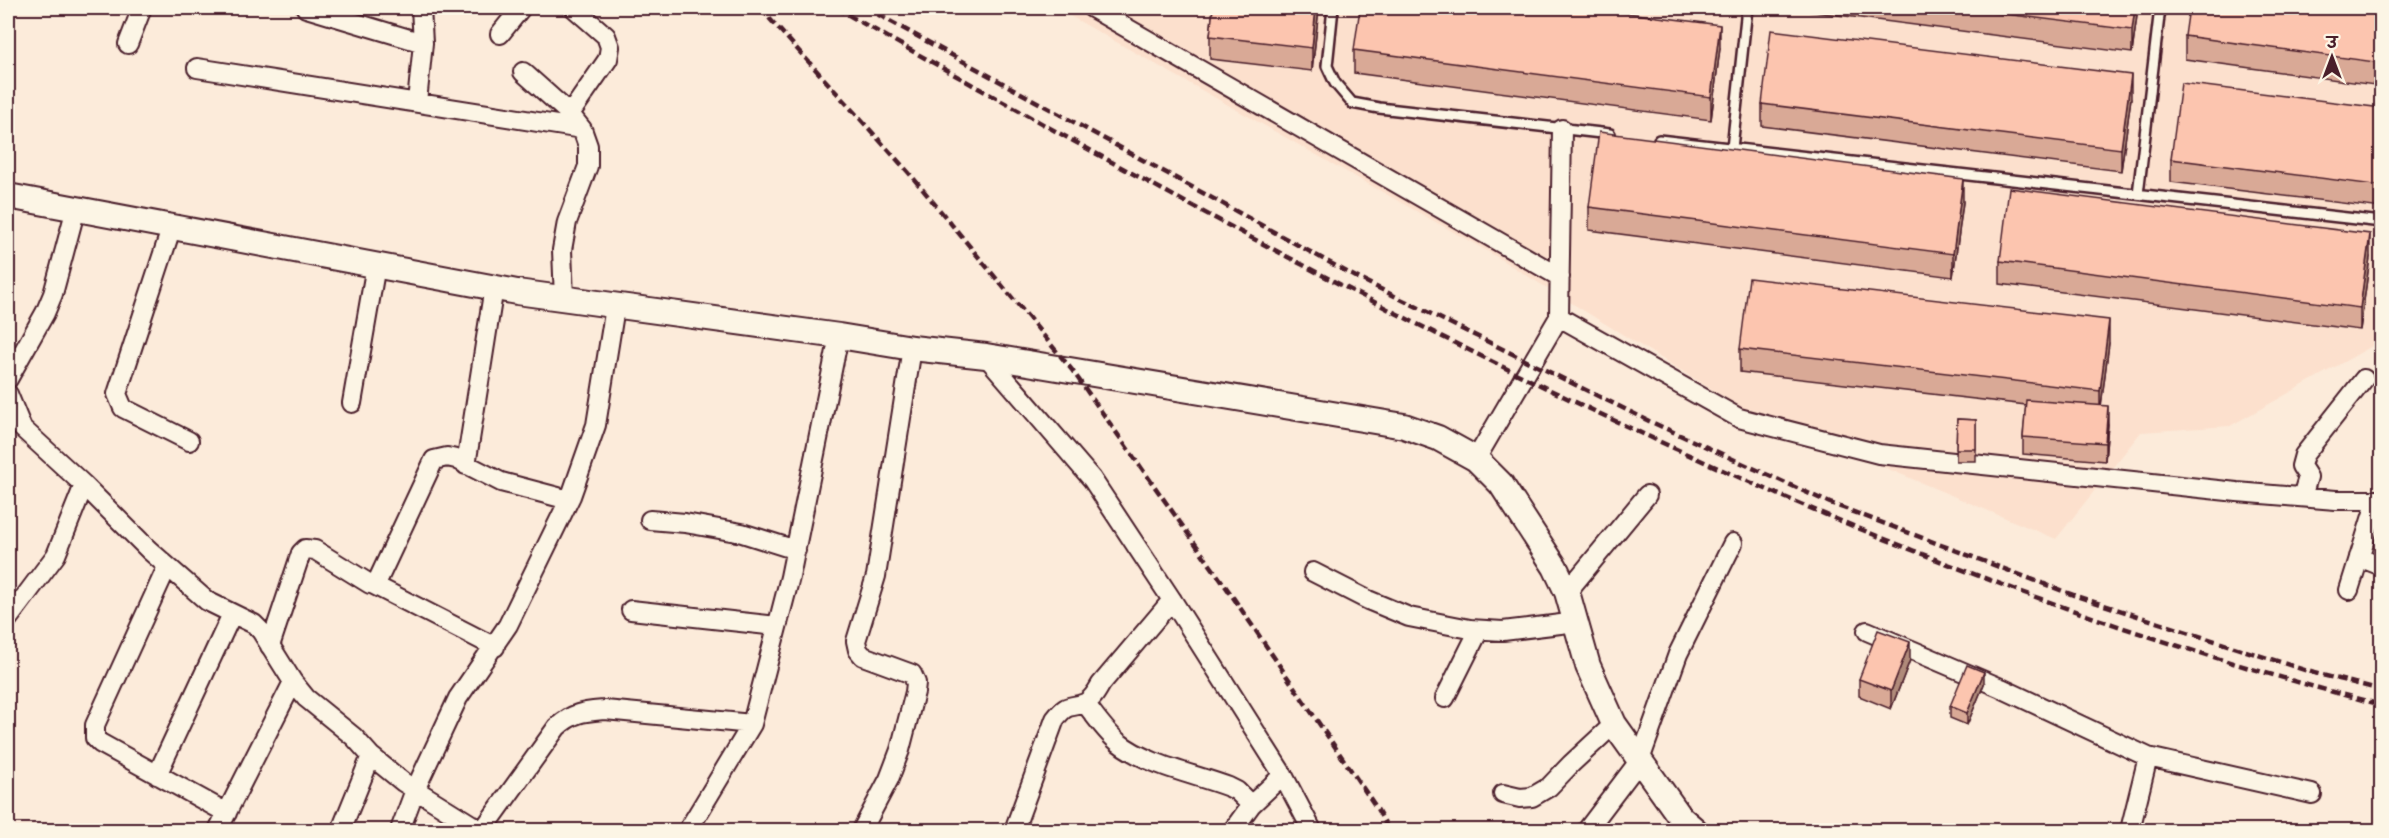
<svg xmlns="http://www.w3.org/2000/svg" width="2389" height="838" viewBox="0 0 2389 838" font-family="Mynerve,'Playpen Sans Deva',sans-serif">
  <style>
    .built { fill: #fce0cd }
    .lines { fill: none; stroke-linecap: round; stroke-linejoin: round }
    .lane-casing { stroke: #4a1f2b; stroke-width: 14 }
    .street-casing { stroke: #4a1f2b; stroke-width: 22 }
    .secondary-casing { stroke: #4a1f2b; stroke-width: 28 }
    .lane { stroke: #fcf5e5; stroke-width: 9 }
    .street { stroke: #fcf5e5; stroke-width: 18 }
    .secondary { stroke: #fcf5e5; stroke-width: 24 }
    .rail { stroke: #4a1f2b; stroke-width: 4.5; stroke-dasharray: 9 4.5; stroke-linecap: butt }
    .wall { fill: #d9a996; stroke: #4a1f2b; stroke-width: 1.5 }
    .shaded-wall { fill: #b08a7a; stroke: #4a1f2b; stroke-width: 1.5 }
    .building { fill: #fcc5af; stroke: #4a1f2b; stroke-width: 1.5 }
  </style>
  <rect width="100%" height="100%" fill="#fcebda"/>
  <filter id="ink" filterUnits="userSpaceOnUse"><feTurbulence type="fractalNoise" baseFrequency=".0167" numOctaves="2"/><feDisplacementMap in="SourceGraphic" scale="12" xChannelSelector="R" yChannelSelector="G"/><feConvolveMatrix kernelMatrix="1 2 1 2 8 2 1 2 1" color-interpolation-filters="sRGB"/></filter>
  <g filter="url(#ink)">
    <path class="built" d="M1056 8H2381V341L2230 426 2141 432 2056 539 1742 408 1487 251Z"/>
    <g class="lines">
      <defs>
        <path id="lane" d="M1333 8 1327 66 1335 83 1352 103 1379 108 1610 134
          M1659 140 2382 222
          M1732 148 1747 8
          M2138 194 2160 8"/>
        <path id="street" d="M306 8 423 43
          M1092 8 1560 277
          M500 34 521 8
          M128 44 142 8
          M197 68 582 129
          M523 72 570 114 582 129 588 146V166L567 222 562 250 564 299
          M417 102 423 43 421 8
          M570 114 608 59 610 47 606 36 574 8
          M172 226 117 394 123 408 189 441
          M1559 317 1739 418 1879 454 2237 492 2336 500H2382
          M986 356 1092 479 1172 600 1283 775 1312 830
          M8 379 45 313 53 294 76 208
          M8 394 22 428 84 485 149 550 207 601 254 624 261 631 293 682 306 698 354 737 371 756 403 782 480 830
          M352 403 376 265
          M1476 459 1559 317 1562 129
          M466 465 494 287
          M2302 497 2308 477 2301 466 2304 455 2364 379
          M650 520 685 523 742 533 796 550
          M2359 557 2382 566
          M167 567 95 725V738L100 743 227 813
          M1313 572 1368 600 1409 617 1470 629 1503 631 1577 622
          M374 585 495 647
          M2349 590 2377 500
          M1567 592 1647 495
          M631 610 777 626
          M8 619 56 555 84 485
          M1867 631 2001 688 2148 757 2312 794
          M270 646 301 553 305 549 315 550 370 584H376L434 460 447 457 456 459 501 482 569 500
          M1445 698 1479 630
          M1085 703C1095 716 1105 731 1118 742 1146 765 1195 774 1229 787L1237 791 1251 805
          M157 775 232 614
          M1503 794 1520 798 1532 797 1549 787 1571 764 1614 724
          M218 830 293 682
          M341 830 371 756
          M400 830 415 790 458 698 508 625 571 496 596 425 615 307
          M483 830 557 727C574 712 583 712 605 710L752 724
          M688 830 752 724 790 577 839 336
          M862 830 889 779 900 750 915 692 916 683 912 674 863 656 858 650 856 641 876 576 912 348
          M1014 830 1055 719C1068 702 1069 709 1085 703 1093 699 1097 691 1101 684L1172 600
          M1233 830 1251 805 1283 775
          M1587 830 1640 760 1678 654 1733 543
          M2130 830 2148 757"/>
        <path id="secondary" d="M8 196 517 292 839 336 912 348 986 356 1404 426 1438 438 1476 459 1501 484 1555 567 1567 592 1588 666 1614 724 1681 818 1695 830"/>
      </defs>
      <use href="#lane" class="lane-casing"/>
      <use href="#street" class="street-casing"/>
      <use href="#secondary" class="secondary-casing"/>
      <use href="#lane" class="lane"/>
      <use href="#street" class="street"/>
      <use href="#secondary" class="secondary"/>
      <path class="rail" d="M760 8 909 173 1072 370 1228 590 1376 807 1389 830
        M836 8C1328 286 1831 563 2382 705
        M866 8 1356 277 1649 421 1830 503 2076 596 2314 673 2382 690"/>
    </g>
    <path class="wall" d="M1213 8H1319L1312 71 1210 59V36Z
      M1783 8H2138L2132 53Z
      M2382 8V86L2185 59V36Z
      M1720 48 1711 120 1354 73V50Z
      M2131 98 2121 171 1762 126V104Z
      M2382 108V208L2171 182V159Z
      M1963 202 1953 277 1589 230V207Z
      M2370 257 2360 330 2000 284V261Z
      M2109 343 2101 406 2108 424 2105 461 2023 454V437L2026 405 1740 372V349Z
      M1957 419 1976 420V461H1956Z
      M1910 660 1891 709 1859 696V679Z
      M1984 684 1967 725 1950 718V706Z"/>
    <path class="shaded-wall" d="M1316 8H1319L1312 71V48Z
      M2135 8H2138L2132 53V30Z
      M1720 25V48L1711 120V97Z
      M2131 75V98L2121 171V149Z
      M1963 179V202L1953 277V254Z
      M2370 234V257L2360 330V308Z
      M2109 320V343L2100 414V391Z
      M2108 406V424L2105 461V443Z
      M1910 642V660L1891 709V691Z
      M1984 672V684L1967 725V713Z"/>
    <path class="building" d="M1213 8H1316L1312 48 1210 36Z
      M1360 8H1588L1720 25 1711 97 1354 50Z
      M1957 8H2135L2132 30Z
      M2189 8H2382V63L2185 36Z
      M1771 30 2131 75 2121 149 1762 104Z
      M2181 83 2382 108V186L2171 159Z
      M1599 132 1963 179 1953 254 1589 207Z
      M2009 188 2370 234 2360 308 2000 261Z
      M1749 278 2109 320 2100 391 1740 349Z
      M2026 400 2108 406 2105 443 2023 437Z
      M1957 419 1976 420V449H1956Z
      M1878 630 1910 642 1891 691 1859 679Z
      M1967 665 1984 672 1967 713 1950 706Z"/>
  </g>
  <rect width="2389" height="838" fill="none" stroke="#fcf5e5" stroke-width="30"/>
  <rect x="15" y="15" width="2359" height="808" fill="none" stroke="#4a1f2b" stroke-width="2" filter="url(#ink)"/>
  <g transform="translate(2332 57)" stroke="#fcf5e5" stroke-width="4.5" paint-order="stroke">
  <path d="M0-4.5L10 22L0 15L-10 22Z" fill="#4a1f2b"/>
  <text y="-9" font-size="16" font-weight="bold" text-anchor="middle" fill="#4a1f2b">उ</text>
  </g>
</svg>
